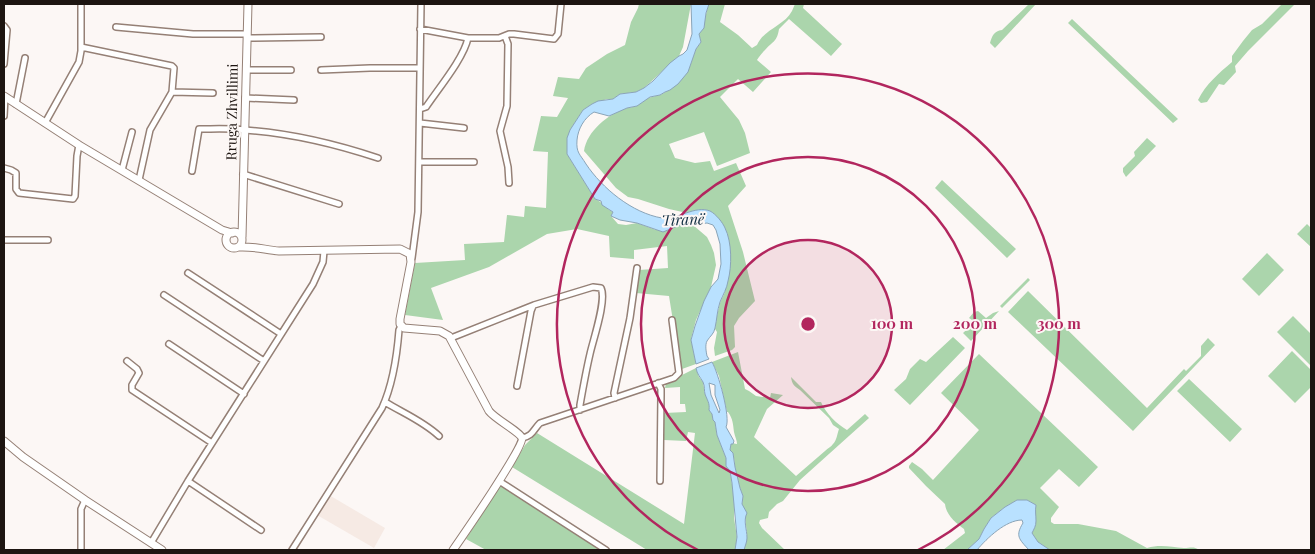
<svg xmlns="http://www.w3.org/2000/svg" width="1315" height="554" viewBox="0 0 1315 554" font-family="'Playfair Display',serif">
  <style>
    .built { fill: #f6eae4 }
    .green { fill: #abd5ac }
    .water { fill: #b9e1ff; stroke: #8aa4b8; fill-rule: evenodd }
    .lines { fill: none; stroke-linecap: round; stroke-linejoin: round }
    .street-casing { stroke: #958076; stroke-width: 8 }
    .secondary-casing { stroke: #958076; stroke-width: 9 }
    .street { stroke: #fff; stroke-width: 5 }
    .secondary { stroke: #fff; stroke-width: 7 }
    .ring { fill: none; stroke: #b2265e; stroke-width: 2.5 }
    .labels { text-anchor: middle; stroke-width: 4; stroke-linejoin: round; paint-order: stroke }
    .street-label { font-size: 14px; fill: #1d1511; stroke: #fcf7f5 }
    .water-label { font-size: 15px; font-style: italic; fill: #102d42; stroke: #fcf7f5 }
    .centre { fill: #b2265e; stroke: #fcf7f5; stroke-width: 2.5 }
    .ring-label { font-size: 15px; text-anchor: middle; font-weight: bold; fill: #b2265e; stroke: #fcf7f5; stroke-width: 4; stroke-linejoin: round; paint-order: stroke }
  </style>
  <rect width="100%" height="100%" fill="#fcf7f5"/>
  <path class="built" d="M329 495 385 528 374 548 317 515Z"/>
  <path class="green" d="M639 4H691L683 47 679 56 644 88 636 92 620 94 613 99H607L592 104 583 110 570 130 567 154 595 199C603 202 606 209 613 212L611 216 618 224 626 225 637 223 656 230 685 223 693 225 707 237 711 245 714 253 716 265 711 287 696 320 691 339 696 364 682 369 680 365 669 296 636 293 639 270 668 268 667 246 634 250V259L610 257 609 236 577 229 547 234 489 267 431 288 443 320 405 315 415 263 465 260 464 244 504 242 507 215 524 217 525 206 546 208 548 152 533 151 541 116 557 117 568 98 553 96 558 77 579 79 586 68 607 54 625 45 631 22 638 8Z
    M709 4H725L720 22 738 35 752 48 757 45C764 29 784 26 792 11 793 9 794 6 795 4H804L803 8 842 44 831 56 789 19 779 29C777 42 773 41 765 50 762 53 759 57 757 60L771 72 753 92 738 79 720 97 739 120 745 133 750 153 717 166 704 132 669 144 675 158 695 163 710 161 714 171 736 163 746 186 728 206 743 252 755 301 739 318 734 326 735 347 732 350 715 356 714 348 717 332 715 329 716 320 720 303 725 292V228L716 216 710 211 699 210 687 213 669 209 638 199 628 197 616 188 584 151C587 131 608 114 627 108 631 107 635 107 638 105 643 102 646 98 652 97 654 96 657 96 660 95 663 94 666 91 670 90L691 63 696 49 701 42 699 34C705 24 705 15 709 4Z
    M1029 4H1036L995 48 990 43C992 36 994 31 1002 30Z
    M1282 4H1295L1248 51 1235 66 1236 72 1224 85 1219 84 1207 102 1201 103 1198 100C1206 84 1219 73 1232 62V56L1243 41 1252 30 1262 24Z
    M1072 19 1178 119 1173 123 1068 23Z
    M1147 138 1156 146 1126 177 1123 172V168L1135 156 1134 152Z
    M942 180 1016 249 1007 258 935 188Z
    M1307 224 1311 228V247L1297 234Z
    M1267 253 1284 270 1259 296 1242 279Z
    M1028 278 1030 280 1002 308 1000 306Z
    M1028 291 1147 408 1184 369 1186 371 1201 356V346L1208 338 1215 345 1133 431 1008 312Z
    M978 311 986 318 993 313 999 311 971 341 963 333 975 322 969 318 974 312Z
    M1293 316 1311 334V366L1277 332Z
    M953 337 965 348 910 405 894 390 906 379 910 369 920 359 926 362Z
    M1292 351 1311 370V387L1295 403 1268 376Z
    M738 352 745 389 749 391 756 396 770 398 771 393 783 395 767 409 754 437 796 476 825 451C828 448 831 447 833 444 837 440 837 434 839 429L833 425 829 418 800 390C794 386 792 384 791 377L816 402H821C826 414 837 424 847 430L865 414 869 418 800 480 783 501 777 504 769 512 768 518 760 520 759 523 762 528 785 550H744L747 535 745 515 742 504 743 496 740 488 735 467 734 458 730 450 731 443 737 444C737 440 735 437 734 432 733 424 733 419 728 412H727L719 376 712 362Z
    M979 354 1098 467 1079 487 1059 469 1040 488 1059 507 1051 518V522L1054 524H1078L1116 531 1147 548C1160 544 1171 547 1184 548 1190 548 1194 546 1199 550H1050L1038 542 1032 533C1037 520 1033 516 1036 505L1027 500H1017L1005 507 991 518 984 529 979 539 967 550H943L965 533 964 529C956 523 946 515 945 504L926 486 909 468V466L912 462 922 469 933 480 979 430 941 393Z
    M696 368 699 377 703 382 705 394 710 405 709 410 712 414 713 420 715 422 717 435 726 458V466L730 471 734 498V518L737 537 735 550H647L512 467 525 445 537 433 684 524 695 433 688 432 686 441 664 440V413L686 412 685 404H680V387L665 388 666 383Z
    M1189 379 1242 429 1230 442 1177 391Z
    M501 484 602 550H486L466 539Z"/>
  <path class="water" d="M691 4H709L706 13 704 28 699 34 701 42 696 49 688 72 678 84 670 90 665 92 660 95 650 97 637 106 627 108 609 116 594 112C584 118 578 129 577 140 576 153 580 154 586 164 602 188 632 213 662 218 677 220 695 205 710 211 716 214 723 223 725 228 732 242 732 266 728 281 727 288 723 295 720 302 717 311 717 319 715 328 714 334 710 336 707 341 705 345 706 351 707 356L709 359 696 364 691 340 695 326 704 301 711 287 718 279 721 264 720 244 716 230 713 225 707 223 693 225 685 223 663 232 637 223 620 220 611 216 613 212 602 205 601 201 595 199 567 154V138L570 130 583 110 592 104 598 101 613 99 620 94 636 92 644 88 653 81 670 63 679 56 683 54 687 50 692 34Z
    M712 362C718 372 731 418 726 427L734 441 733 444H731L730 450 733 453 735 467 740 488 743 496 742 504 747 513C743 521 747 529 747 538 747 542 745 546 744 550H735L737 537 732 483 730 471 726 466V458L717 435 715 422 713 420 712 414 709 410C710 403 707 400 705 394 704 391 705 386 703 382 700 377 697 374 696 368ZM709 383 715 385V395L720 410 719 413 711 395Z
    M1017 500H1027L1036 505C1035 511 1036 515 1036 521 1036 526 1034 529 1032 533L1038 542 1050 550H1029C1019 539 1015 536 1023 523L1022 520C1006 520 987 538 977 550H967L979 539 984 529 991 518 1005 507Z"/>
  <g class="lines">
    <defs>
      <path id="street" d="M4 26 7 30 4 64
        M116 27 193 34H247
        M420 29 468 38H499L509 34H514L554 39 558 34 561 4
        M505 36 508 44 507 106 500 131 508 167 509 183
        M247 38 321 37
        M81 47 172 66 174 68 172 92 150 130 139 180
        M246 70H291
        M321 70 370 68H420
        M172 92 213 93
        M245 98 294 100
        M16 104 25 58
        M420 109 426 107C438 89 464 58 468 38
        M4 116 5 97
        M45 123 79 62 81 51V4
        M420 123 464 128
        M419 162H474
        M4 168 11 170 16 173V189L19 193 73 199 75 196 77 156 79 145
        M122 170 132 132
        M192 171 199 129C214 129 230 128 245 130 289 133 336 144 378 158
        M243 174 339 204
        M4 240H48
        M412 258 418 212 421 4
        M188 273 281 334
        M164 295 264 361
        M451 338 534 305 593 287 601 288C607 300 593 340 590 354 586 371 583 388 580 405V410
        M169 344 244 394
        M127 361 137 369 139 373 132 385V390L212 443
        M658 383 661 389V395L660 481
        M517 386 531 311 533 306
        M615 398 614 393 630 318 637 268
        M385 402C403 413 423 421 439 436
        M522 438C533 436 533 430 540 423L674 378 679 373 672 320
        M188 481 261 530
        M499 481 606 550
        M151 543 188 481 313 284 323 262 324 251
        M81 550V509L85 500
        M292 550 382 408C393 384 397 356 399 330L401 326"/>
      <path id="secondary" d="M4 96 79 145 190 211 222 230 232 233
        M226 240a8 8 0 1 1 16 0a8 8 0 1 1-16 0Z
        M242 237 248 4
        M239 247C253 246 266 250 279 251L400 249 410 254 411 262 400 319V324L404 328 440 331 449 336 489 411C495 419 520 432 522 438 525 446 462 537 453 550
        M4 441 23 457 85 500 162 550"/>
    </defs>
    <use href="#street" class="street-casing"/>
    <use href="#secondary" class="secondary-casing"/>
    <use href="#street" class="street"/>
    <use href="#secondary" class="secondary"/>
  </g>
  <circle cx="808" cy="324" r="84" fill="#b2265e" fill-opacity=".12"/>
  <g class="ring">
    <circle cx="808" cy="324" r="84"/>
    <circle cx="808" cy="324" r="167"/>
    <path d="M698 550A251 251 0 1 1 918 550"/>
  </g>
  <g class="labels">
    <g class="street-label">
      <text transform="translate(232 112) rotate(-89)" y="5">Rruga Zhvillimi</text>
    </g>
    <g class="water-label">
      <text transform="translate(683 220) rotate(-2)" y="5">Tiranë</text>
    </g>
  </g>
  <circle cx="808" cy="324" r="8" class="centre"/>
  <g class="ring-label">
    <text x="892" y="329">100 m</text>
    <text x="975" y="329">200 m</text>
    <text x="1059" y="329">300 m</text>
  </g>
  <rect width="1315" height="554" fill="none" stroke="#1d1511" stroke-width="10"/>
</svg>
